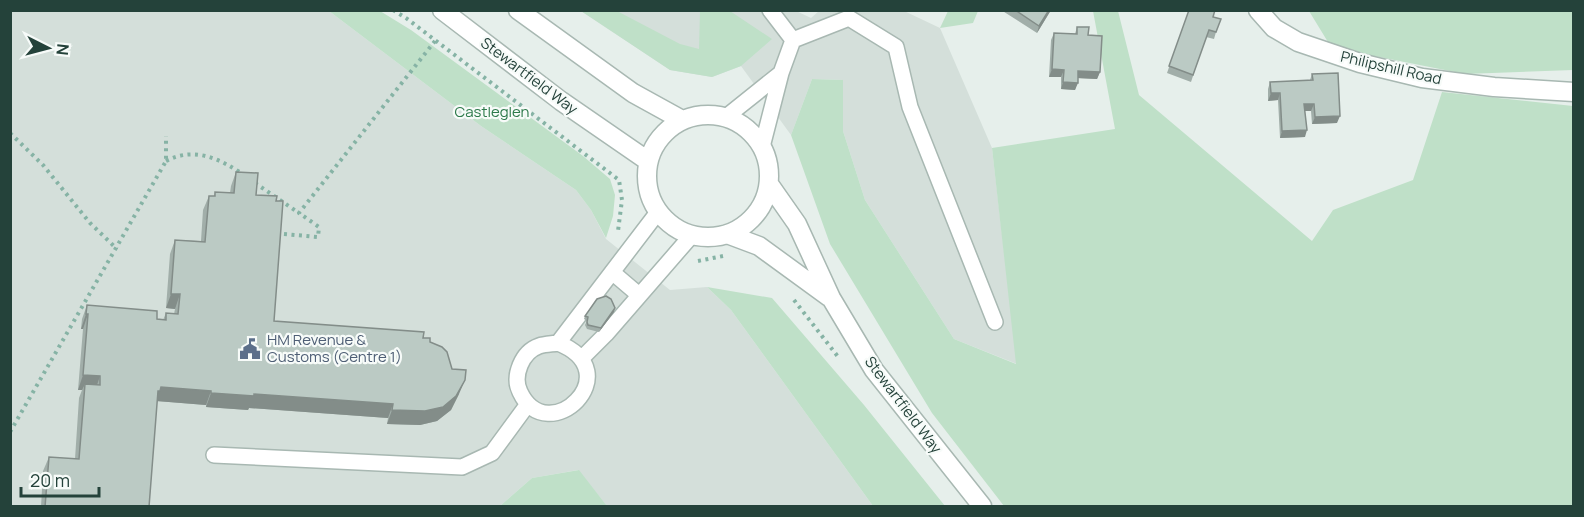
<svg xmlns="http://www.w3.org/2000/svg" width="1584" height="517" viewBox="0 0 1584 517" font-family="Manrope,sans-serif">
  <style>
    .built { fill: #d4dfda }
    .green { fill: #bfe0c8 }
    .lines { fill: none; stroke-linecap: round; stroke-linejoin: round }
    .service-casing { stroke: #a8b8b2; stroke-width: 18 }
    .minor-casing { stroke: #a8b8b2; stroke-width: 21 }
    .tertiary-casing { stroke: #a8b8b2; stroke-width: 21 }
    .path { stroke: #86b3a5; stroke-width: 4; stroke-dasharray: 3 4.5; stroke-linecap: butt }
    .service { stroke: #fff; stroke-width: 15 }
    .minor { stroke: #fff; stroke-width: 18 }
    .tertiary { stroke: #fff; stroke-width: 18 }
    .wall { fill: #a1aea9 }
    .shaded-wall { fill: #838d89 }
    .building { fill: #bbcac4; stroke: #838d89; stroke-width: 1.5 }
    .labels { text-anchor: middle; stroke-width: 4.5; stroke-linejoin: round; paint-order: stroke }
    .street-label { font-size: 15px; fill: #24423a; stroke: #f7fbf9 }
    .park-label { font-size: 15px; fill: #2d7a4b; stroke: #f7fbf9 }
    .service-label { font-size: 15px; fill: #4e5e75; stroke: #f7fbf9; text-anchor: start }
  </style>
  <rect width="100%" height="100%" fill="#e6efeb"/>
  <path class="built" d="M794 10 811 18 819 11 902 10 940 28 992 148 1017 364 954 339 865 200 843 131V80L812 79 791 135 741 66 712 77 670 70 581 11Z
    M10 11H329L481 126 576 190 591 210 606 239 670 290 707 287 731 310 873 506H607L578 470 532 478 500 506H11Z"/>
  <path class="green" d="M329 11H380L411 30 583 156 610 179 615 195 613 216 606 238 591 210 576 190 481 126Z
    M581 11H617L680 44 699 49 700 11H730L772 39 741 66 712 77 670 70Z
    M948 11V10L978 11 973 23 940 28Z
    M1093 11H1118L1139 95 1312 241 1333 210 1413 180 1442 92 1573 106V506H1004L932 413 830 244 791 135 812 79 843 80V131L865 200 954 339 1016 364 992 148 1115 129Z
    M1309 11H1573V70L1465 74 1339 49 1331 47Z
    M707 287 772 298 864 405 945 506H873L731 310Z
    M579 470 607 506H500L532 478Z"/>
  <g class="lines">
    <defs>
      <path id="service" d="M770 10 793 40
        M781 73 793 40 849 18 896 47 910 107 995 322
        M726 117 781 73 762 147
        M612 272 639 295
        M558 343C631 372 548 451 520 392 512 376 522 352 539 346 545 344 552 344 558 343L658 212
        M581 359 606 334 692 235
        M214 455 462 467 492 453 528 404"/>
      <path id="minor" d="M1258 10 1274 28 1298 42 1360 63 1422 78 1494 87 1574 92"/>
      <path id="tertiary" d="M442 10 561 101 648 161
        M518 10 633 93 682 120
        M647 176a61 61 0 1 1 122 0a61 61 0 1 1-122 0Z
        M769 184 797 224 831 298 874 370 982 506
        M727 234 759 246 829 297"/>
    </defs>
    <use href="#service" class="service-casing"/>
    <use href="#minor" class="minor-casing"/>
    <use href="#tertiary" class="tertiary-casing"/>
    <path class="path" d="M393 10 406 18 619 180 622 200 618 231
      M10 133 43 165 90 223 117 249
      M166 161C195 146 220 159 244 175
      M255 183 299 213
      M284 234 318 237 319 227 299 213 435 41
      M698 261 723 256
      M794 300 839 358
      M10 432 166 161V136"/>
    <use href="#service" class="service"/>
    <use href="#minor" class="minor"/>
    <use href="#tertiary" class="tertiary"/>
  </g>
  <path class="wall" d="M1001 10H1051L1037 33Z
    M1189 10 1213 17 1216 32 1214 39 1206 37 1191 82 1167 73Z
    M1077 27 1088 35 1100 72 1097 79 1078 78 1075 90 1061 89V77H1049L1051 40 1054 33 1075 34Z
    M1312 74 1337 123 1312 124 1311 111H1305V137L1280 138 1278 100 1268 101V89L1270 82 1310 80Z
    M236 172 256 195 274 321 423 338 430 342 459 394 451 410 437 421 420 425 387 424 388 418 249 408 248 410 206 407V405L157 401 149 507H41L43 471 49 457 75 459 79 398 82 390H78L83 329H81L82 319 87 305 157 319 163 320 166 313 174 314 175 309 166 308 170 254 175 240 201 241 203 210 209 196H214L215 192 230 193 231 186Z
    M614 312 599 332 587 329 585 325 587 321 584 319 585 316Z"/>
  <path class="shaded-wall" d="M1049 10H1051L1037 33 1039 26Z
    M1052 69 1064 70 1061 77H1049Z
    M1078 71 1100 72 1097 79 1076 78Z
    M1063 82 1078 83 1075 90 1061 89Z
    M1271 93H1280L1278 100 1268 101Z
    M1304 104H1314L1311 111H1301Z
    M1340 116 1337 123 1312 124 1315 117Z
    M1307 130 1305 137 1280 138 1282 131Z
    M171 294H180L175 309 166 308Z
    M615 308 614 312 599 332 601 328Z
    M86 314H88L83 329H81Z
    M83 375 100 376 95 391 85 384 82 390H78Z
    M465 380 459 394 451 410 437 421 420 425 387 424 392 410Z
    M161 387 211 391 206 405 156 401 158 391Z
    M211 393 254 394 393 404 388 418 249 408 248 410 206 407Z"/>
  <path class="building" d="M1015 10H1049L1039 26Z
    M1189 10H1215L1213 17 1221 19 1216 32 1209 30 1193 75 1169 66Z
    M1077 27H1089L1088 35 1102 36 1100 72 1078 71V83L1063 82 1064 70 1052 69 1054 33 1077 34Z
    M1338 73 1340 116 1315 117 1314 104H1304L1307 130 1282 131 1280 93H1271L1270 82 1313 80 1312 74Z
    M236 172 258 173 256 195 277 196 276 201H283L274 321 424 332 423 338H430V342L442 347 447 352 452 369 466 370 465 380 456 396 443 407 425 411 392 410 393 404 254 394V396L211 393V391L161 387 160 391H158L149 507H45L49 457 79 459 85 384 100 385V376L83 375 88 314H86L87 305 157 311V319L166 320V313L178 314 180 294H171L175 240 205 242 209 196H215V192L234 193Z
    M606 296 611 299 615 308 601 328 588 325 587 322 588 317 585 316 597 299Z"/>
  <defs>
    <symbol id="civic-bare" viewBox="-9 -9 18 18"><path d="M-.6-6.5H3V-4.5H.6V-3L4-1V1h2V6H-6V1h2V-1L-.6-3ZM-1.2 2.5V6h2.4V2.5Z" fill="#5c6f8a" stroke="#f7fbf9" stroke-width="2.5" paint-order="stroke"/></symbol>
  </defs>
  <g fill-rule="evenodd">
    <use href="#civic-bare" x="235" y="334" width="30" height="30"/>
  </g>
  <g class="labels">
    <g class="street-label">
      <text transform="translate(1391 68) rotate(13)" y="5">Philipshill Road</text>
      <text transform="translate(529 76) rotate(37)" y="5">Stewartfield Way</text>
      <text transform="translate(903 405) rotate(53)" y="5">Stewartfield Way</text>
    </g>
    <g class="park-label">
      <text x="492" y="117">Castleglen</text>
    </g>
    <g class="service-label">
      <text x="267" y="345">HM Revenue &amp;<tspan x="267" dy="17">Customs (Centre 1)</tspan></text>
    </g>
  </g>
  <rect width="1584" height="517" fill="none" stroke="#24423a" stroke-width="24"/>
  <g transform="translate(48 48) rotate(96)" stroke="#f7fbf9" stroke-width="4.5" paint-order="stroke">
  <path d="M0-4.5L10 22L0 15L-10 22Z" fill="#24423a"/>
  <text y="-9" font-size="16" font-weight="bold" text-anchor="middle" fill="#24423a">N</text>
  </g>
  <path d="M21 487v9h78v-9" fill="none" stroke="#24423a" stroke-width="3"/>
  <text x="30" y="487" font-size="18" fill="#24423a" stroke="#f7fbf9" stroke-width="4.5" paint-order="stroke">20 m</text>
</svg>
